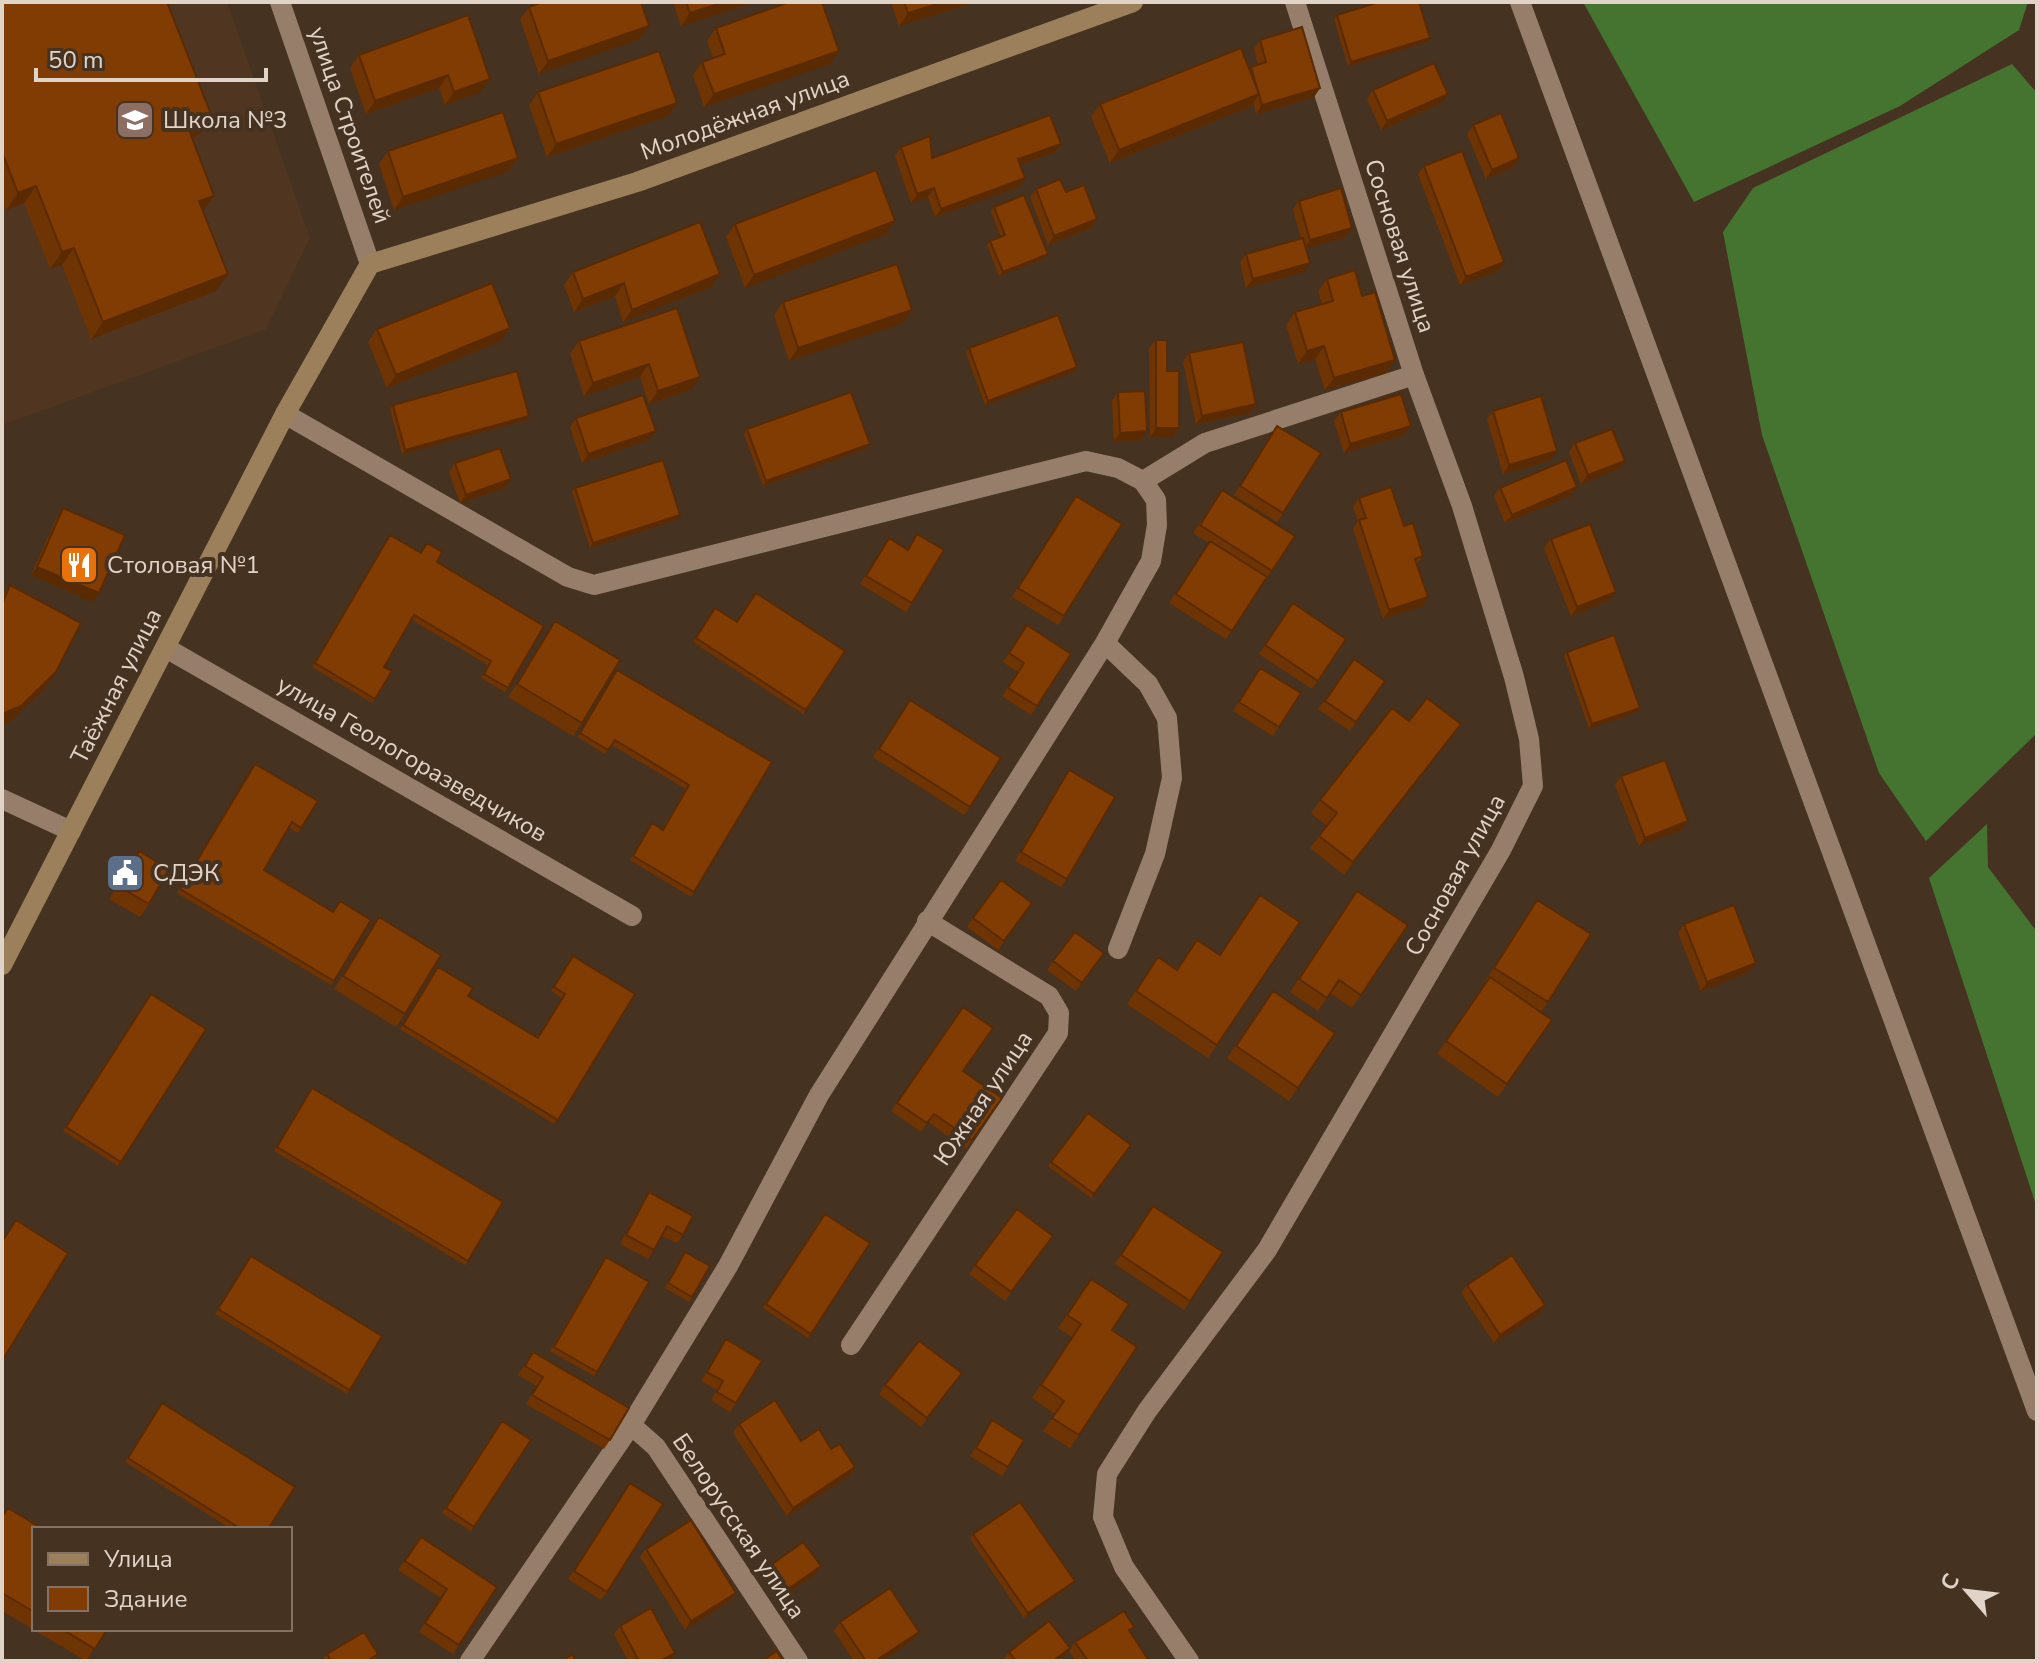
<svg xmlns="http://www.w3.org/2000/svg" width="2039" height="1663" viewBox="0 0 2039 1663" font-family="'Nunito Sans',sans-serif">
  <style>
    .built { fill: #503620 }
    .forest { fill: #447430 }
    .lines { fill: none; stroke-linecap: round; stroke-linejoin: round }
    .minor { stroke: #967e6b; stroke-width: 20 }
    .secondary { stroke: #9c805c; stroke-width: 20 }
    .wall { fill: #6f3403 }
    .shaded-wall { fill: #5a2a03 }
    .building { fill: #813c04; stroke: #5a2a03; stroke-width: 2 }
    .labels { text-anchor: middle; stroke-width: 8; stroke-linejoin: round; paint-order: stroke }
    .street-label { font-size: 24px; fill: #e0d3c8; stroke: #463221 }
    .poi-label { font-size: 24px; fill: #e0d3c8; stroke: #463221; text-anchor: start }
  </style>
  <rect width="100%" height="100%" fill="#463221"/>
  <path class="built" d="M2 2H227L310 238 266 329 2 425Z"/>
  <path class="forest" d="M1583 2H2028L2019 30 1900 106 1694 202Z
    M2012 64 2037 93V733L1926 841 1879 773 1762 435 1723 232 1753 188Z
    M1987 824 1988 867 2037 932V1208L1929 878Z"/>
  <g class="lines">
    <path class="minor" d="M280 2 370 264
      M1520 2 2037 1411
      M285 414 568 577 594 585 1086 461 1118 468 1143 481 1156 500 1157 525 1151 561 1105 643 819 1095 728 1266 631 1425 470 1661
      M1143 481 1205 443 1414 375
      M1105 643 1148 684 1167 718 1172 778 1155 854 1118 949
      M166 648 632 916
      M2 799 71 831
      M851 1345 1058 1033 1059 1013 1049 996 927 921
      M631 1425 656 1447 798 1661
      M1189 1661 1124 1567 1103 1517 1107 1474 1147 1411 1267 1250 1501 850 1533 786 1529 739 1514 677 1462 506 1414 375 1295 2"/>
    <path class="secondary" d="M2 965 285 414 370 264 637 182 1133 2"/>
  </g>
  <path class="wall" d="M2 2 212 117 200 134 192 138 216 291 91 339 62 265 50 269 24 203 6 210 2 199Z
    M673 2H755L681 26Z
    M891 2H976L899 26Z
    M529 7 640 39 539 74 520 19Z
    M1337 15 1427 42 1348 66 1334 19Z
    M716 28 830 64 704 107 693 75 702 62 713 58 707 41Z
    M1260 40 1320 88 1314 97 1256 114 1253 102 1250 107 1110 163 1091 117 1100 104 1249 69 1251 67 1258 65 1254 49Z
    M359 55 490 79 481 92 445 105 439 88 366 114 350 68Z
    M1373 90 1442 103 1381 130 1367 99Z
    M538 92 677 103 668 116 547 157 529 105Z
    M1473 125 1519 158 1513 167 1486 179 1467 134Z
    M1061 144 1055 152 1020 165 1019 187 935 217 928 197 911 203 895 156 901 147 932 158Z
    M388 151 518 158 509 171 394 210 379 164Z
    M1424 166 1498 271 1460 285 1418 174Z
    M1036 189 1066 192 1097 219 1091 228 1048 245 1030 197Z
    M1299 201 1352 228 1346 237 1306 248 1304 272 1246 288 1240 262 1246 254 1301 238 1293 209Z
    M994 207 1048 254 1045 258 999 276 987 245 990 241 1001 237 991 212Z
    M735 224 886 234 745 288 726 237Z
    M573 272 711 287 623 322 615 296 574 312 564 285Z
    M1327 279 1362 296 1395 360 1386 373 1325 390 1315 359 1298 364 1286 325 1295 312 1322 304 1318 291Z
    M783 302 912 310 903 323 789 361 774 315Z
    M677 308 691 390 649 404 640 377 584 396 570 354 579 341Z
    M377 329 501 341 387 388 368 342Z
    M1156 340 1167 371 1179 428 1173 437H1150L1149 348Z
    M969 348 1074 372 985 405 966 353Z
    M1189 353 1250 413 1196 424 1183 362Z
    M1118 392 1147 431 1141 440 1114 441 1112 401Z
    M393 405 526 420 402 454 390 409Z
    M1493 411 1551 460 1503 474 1487 419Z
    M1341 412 1411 426 1404 435 1344 453 1334 421Z
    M576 418 656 431 649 440 582 463 570 427Z
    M1277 426 1283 513 1277 522 1234 495Z
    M747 429 867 448 763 486 744 434Z
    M1575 443 1625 461 1619 469 1581 484 1569 452Z
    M455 463 505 488 460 503 449 472Z
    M575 488 677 520 590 548 572 492Z
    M1500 488 1571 496 1505 523 1494 496Z
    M1222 490 1272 571 1265 579 1226 639 1169 603 1209 543 1193 533Z
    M1359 498 1423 556 1417 564 1428 597 1422 606 1383 619 1353 529 1358 521 1353 507Z
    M1070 504 1064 616 1058 625 1012 597Z
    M63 508 93 602 31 575 57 517Z
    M917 534 912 603 906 612 860 584 889 538 907 549Z
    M387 539 437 562 508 688 505 692 481 678 488 665 412 620 384 667 392 671 372 703 312 667Z
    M1551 539 1610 600 1571 616 1544 548Z
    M10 585 56 672 44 689 9 723 2 726V596Z
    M1293 603 1346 639 1312 689 1259 654Z
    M715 608 737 622 845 651 803 714 693 642Z
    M555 621 582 723 573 736 508 697Z
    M1027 625 1071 654 1031 715 1002 696 1018 672 1003 662Z
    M1567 652 1637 712 1589 729 1564 656Z
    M1354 659 1385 681 1350 731 1318 709Z
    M1260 668 1301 693 1273 736 1233 711Z
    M614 675 772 762 691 897 630 860 652 823 662 829 686 789 612 745 605 754 577 737Z
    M910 700 970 807 964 815 873 757Z
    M1409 721 1461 724 1344 875 1310 848 1327 826 1311 813 1320 800Z
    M255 764 318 801 298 833 289 827 264 870 333 912 371 920 331 985 177 893Z
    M1069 770 1067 879 1061 887 1015 861Z
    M1621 776 1682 830 1639 846 1615 785Z
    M139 851 149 904 140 917 109 899Z
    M1001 880 1032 903 998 950 967 927Z
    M1357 891 1408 925 1352 1008 1330 993 1318 1011 1290 992Z
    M1537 900 1548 1002 1541 1012 1552 1020 1498 1097 1437 1054 1487 982 1485 981Z
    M379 917 405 1014 396 1027 334 989Z
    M1300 922 1208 1058 1127 1004 1158 957 1177 970 1219 955Z
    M1684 924 1750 972 1701 991 1678 933Z
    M1075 932 1104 953 1076 991 1047 970Z
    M573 956 635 994 554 1124 400 1029 438 967 468 996 538 1038 562 998 551 991Z
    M1273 991 1335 1033 1289 1101 1227 1058Z
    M151 994 206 1029 118 1166 63 1131Z
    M963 1007V1071L1002 1098 966 1149 928 1122 921 1132 891 1111Z
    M312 1088 503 1202 465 1265 274 1151Z
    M1088 1113 1131 1145 1091 1198 1048 1166Z
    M649 1192 683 1235 677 1243 662 1236 648 1259 620 1244 643 1201Z
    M1153 1206 1223 1252 1184 1310 1115 1264Z
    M1017 1209 1053 1236 1005 1301 969 1274Z
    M825 1214 870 1243 808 1338 763 1308Z
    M251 1256 382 1336 347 1394 215 1314Z
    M682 1256 692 1297 689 1302 665 1288Z
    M603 1261 597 1372 594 1376 550 1351Z
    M1091 1279 1112 1330 1079 1435 1070 1448 1043 1431 1055 1414 1032 1398 1072 1337 1058 1328Z
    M1467 1285 1539 1314 1494 1343 1461 1293Z
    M726 1339 736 1403 730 1412 711 1400 717 1390 701 1381Z
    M919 1341 962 1373 921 1427 879 1394Z
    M533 1352 610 1440 604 1449 526 1404 537 1386 518 1375Z
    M162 1403 268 1529H231L125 1462Z
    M992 1420 1008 1467 1002 1476 970 1456Z
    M502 1421 531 1440 471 1531 442 1513Z
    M739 1424 831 1449 855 1467 849 1476 787 1516 733 1433Z
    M624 1492 607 1592 601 1600 568 1579Z
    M8 1508 34 1529V1629H107L86 1661 2 1611V1516Z
    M973 1534 1075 1581 1072 1585 1024 1618 970 1539Z
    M421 1537 497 1587 453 1654 419 1632 441 1598 398 1570Z
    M646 1549 730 1601 685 1630 640 1557Z
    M771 1565 815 1574 782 1598 765 1574Z
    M840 1622 913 1640 882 1661H854L834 1631Z
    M620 1626 675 1653 669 1661H628L614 1634Z
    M1130 1632 1149 1661H1076L1069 1651 1075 1642Z
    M1009 1652 1064 1657 1058 1661H1003Z
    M327 1654H378L375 1659 371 1661H325L324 1658Z"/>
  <path class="shaded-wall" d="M724 2H755L681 26 690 13Z
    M944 2H976L899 26 908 13Z
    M649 26 640 39 539 74 548 61Z
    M1430 38 1427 42 1348 66 1351 62Z
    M839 51 830 64 704 107 714 94Z
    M448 75 439 88 366 114 375 101Z
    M490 79 481 92 445 105 454 92Z
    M1320 88 1314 97 1256 114 1262 105Z
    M1259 94 1250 107 1110 163 1119 150Z
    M1448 94 1442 103 1381 130 1387 121Z
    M677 103 668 116 547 157 556 144Z
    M212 117 200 134 176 144 188 127Z
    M1061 144 1055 152 1012 168 1018 159Z
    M518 158 509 171 394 210 403 197Z
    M1519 158 1513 167 1486 179 1492 170Z
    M1025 178 1019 187 935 217 941 209Z
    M36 186 24 203 6 210 18 193Z
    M934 188 928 197 911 203 917 194Z
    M214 196 203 212 199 201Z
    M1097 219 1091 228 1048 245 1054 236Z
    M895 221 886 234 745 288 754 275Z
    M1352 228 1346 237 1304 249 1310 240Z
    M74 248 62 265 50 269 62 252Z
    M1048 254 1045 258 999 276 1003 272Z
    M1504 262 1498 271 1460 285 1466 277Z
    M1310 263 1304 272 1246 288 1253 279Z
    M228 274 216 291 91 339 103 322Z
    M720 274 711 287 623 322 632 310Z
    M624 283 615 296 574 312 583 299Z
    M912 310 903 323 789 361 798 348Z
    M510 328 501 341 387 388 396 375Z
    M1324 346 1315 359 1298 364 1307 351Z
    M1395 360 1386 373 1325 390 1334 378Z
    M649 364 640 377 584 396 593 383Z
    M1077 367 1074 372 985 405 988 401Z
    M700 377 691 390 649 404 658 391Z
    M1256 404 1250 413 1196 424 1202 416Z
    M529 416 526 420 402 454 405 450Z
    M1411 426 1404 435 1344 453 1350 444Z
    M1156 428H1179L1173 437H1150Z
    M656 431 649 440 582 463 588 454Z
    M1147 431 1141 440 1114 441 1120 433Z
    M870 444 867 448 763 486 766 481Z
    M1557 451 1551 460 1503 474 1509 465Z
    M1625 461 1619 469 1581 484 1588 475Z
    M511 479 505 488 460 503 466 495Z
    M1577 487 1571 496 1505 523 1512 515Z
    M680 515 677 520 590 548 593 543Z
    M37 567 99 593 93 602 31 575Z
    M1616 592 1610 600 1571 616 1577 607Z
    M1428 597 1422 606 1383 619 1389 610Z
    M56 672 44 689 9 723 2 726V714Z
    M1640 708 1637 712 1589 729 1592 724Z
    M1461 724 1452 737 1344 875 1353 862Z
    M1688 821 1682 830 1639 846 1645 838Z
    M1756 963 1750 972 1701 991 1707 982Z
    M1545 1305 1539 1314 1494 1343 1500 1335Z
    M855 1467 849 1476 787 1516 793 1508Z
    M821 1566 815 1574 782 1598 788 1589Z
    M1075 1581 1072 1585 1024 1618 1028 1613Z
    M736 1593 730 1601 685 1630 691 1621Z
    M919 1632 913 1640 882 1661H875Z
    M1070 1648 1064 1657 1058 1661H1053Z
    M675 1653 669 1661H660Z"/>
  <path class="building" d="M2 2H167L212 117 188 127 214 196 199 201 228 274 103 322 74 248 62 252 36 186 18 193 2 152Z
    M542 2H641L649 26 548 61 529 7Z
    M686 2H724L690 13Z
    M789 2H822L839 51 714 94 702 62 725 54 716 28Z
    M904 2H944L908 13Z
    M1379 2H1419L1430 38 1351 62 1337 15Z
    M468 15 490 79 454 92 448 75 375 101 359 55Z
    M1302 27 1320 88 1262 105 1251 67 1266 62 1260 40Z
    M1241 48 1259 94 1119 150 1100 104Z
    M659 51 677 103 556 144 538 92Z
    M1434 63 1448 94 1387 121 1373 90Z
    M503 112 518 158 403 197 388 151Z
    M1501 113 1519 158 1492 170 1473 125Z
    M1050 115 1061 144 1018 159 1025 178 941 209 934 188 917 194 901 147 930 136 932 158Z
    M1462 151 1504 262 1466 277 1424 166Z
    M876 170 895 221 754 275 735 224Z
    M1060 179 1066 192 1084 185 1097 219 1054 236 1036 189Z
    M1341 188 1352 228 1310 240 1299 201Z
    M1024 195 1048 254 1003 272 990 241 1005 235 994 207Z
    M700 222 720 274 632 310 624 283 583 299 573 272Z
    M1303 238 1310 263 1253 279 1246 254Z
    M897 264 912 310 798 348 783 302Z
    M1355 270 1362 296 1375 292 1395 360 1334 378 1324 346 1307 351 1295 312 1333 301 1327 279Z
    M492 283 510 328 396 375 377 329Z
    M677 308 700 377 658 391 649 364 593 383 579 341Z
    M1058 315 1077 367 988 401 969 348Z
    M1156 340H1167V371H1179V428H1156Z
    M1243 342 1256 404 1202 416 1189 353Z
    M517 371 529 416 405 450 393 405Z
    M1145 391 1147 431 1120 433 1118 392Z
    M851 392 870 444 766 481 747 429Z
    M1401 394 1411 426 1350 444 1341 412Z
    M643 395 656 431 588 454 576 418Z
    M1541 396 1557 451 1509 465 1493 411Z
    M1277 426 1321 453 1283 513 1240 486Z
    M1612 429 1625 461 1588 475 1575 443Z
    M500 448 511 479 466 495 455 463Z
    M663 460 680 515 593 543 575 488Z
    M1566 460 1577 487 1512 515 1500 488Z
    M1391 487 1404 526 1413 523 1423 556 1415 559 1428 597 1389 610 1359 520 1366 518 1359 498Z
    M1222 490 1295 536 1272 571 1200 525Z
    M1076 496 1122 524 1064 616 1018 588Z
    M63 508 125 535 99 593 37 567Z
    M1590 524 1616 592 1577 607 1551 539Z
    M917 534 944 550 912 603 866 576 889 538 908 550Z
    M390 535 421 553 427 543 442 552 437 562 544 626 508 688 484 674 491 661 414 615 384 667 392 671 375 699 315 663Z
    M1210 541 1267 577 1232 631 1176 594Z
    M10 585 81 623 56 672 21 706 2 714V604Z
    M756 593 845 651 806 710 696 638 715 608 737 622Z
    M1293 603 1346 639 1318 681 1265 645Z
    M555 621 620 660 582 723 517 684Z
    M1027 625 1071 654 1037 706 1008 688 1024 663 1009 653Z
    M1614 635 1640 708 1592 724 1567 652Z
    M1354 659 1385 681 1356 722 1325 701Z
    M1260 668 1301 693 1279 727 1239 702Z
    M617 670 772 762 694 892 633 856 652 823 663 830 689 785 615 740 608 750 580 733Z
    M1427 698 1461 724 1353 862 1319 836 1337 813 1320 800 1392 708 1409 721Z
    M910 700 1001 758 970 807 879 749Z
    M1665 760 1688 821 1645 838 1621 776Z
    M255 764 318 801 301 828 292 822 264 870 333 912 340 901 371 920 334 981 180 889Z
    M1069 770 1115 797 1067 879 1021 852Z
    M139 851 169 869 149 904 118 886Z
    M1001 880 1032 903 1004 941 973 918Z
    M1357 891 1408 925 1361 995 1339 980 1327 998 1299 979Z
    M1260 895 1300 922 1217 1045 1136 991 1158 957 1177 970 1197 940 1220 955Z
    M1537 900 1591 934 1548 1002 1494 968Z
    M1734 905 1756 963 1707 982 1684 924Z
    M379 917 441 955 405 1014 343 976Z
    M1075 932 1104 953 1082 983 1053 961Z
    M573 956 635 994 558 1120 403 1025 438 967 473 988 468 996 538 1038 565 994 554 987Z
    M1490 977 1552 1020 1507 1084 1446 1041Z
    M1273 991 1335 1033 1298 1088 1236 1046Z
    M151 994 206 1029 121 1162 66 1127Z
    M963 1007 993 1028 963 1071 1002 1098 972 1140 934 1114 927 1123 897 1103Z
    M312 1088 503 1202 468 1261 277 1147Z
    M1088 1113 1131 1145 1094 1194 1051 1162Z
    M649 1192 693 1216 683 1235 667 1226 654 1250 626 1235Z
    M1153 1206 1223 1252 1190 1301 1121 1255Z
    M1017 1209 1053 1236 1011 1292 975 1265Z
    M825 1214 870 1243 811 1334 766 1304Z
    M16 1220 68 1253 2 1361V1242Z
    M685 1252 710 1266 692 1297 668 1283Z
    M1512 1255 1545 1305 1500 1335 1467 1285Z
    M251 1256 382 1336 350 1390 218 1309Z
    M606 1257 649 1282 597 1372 554 1347Z
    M1091 1279 1129 1304 1112 1330 1137 1347 1079 1435 1052 1418 1064 1401 1041 1385 1081 1324 1067 1315Z
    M726 1339 762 1361 736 1403 717 1392 723 1381 707 1372Z
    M919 1341 962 1373 927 1418 885 1385Z
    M533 1352 629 1408 610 1440 532 1395 543 1377 525 1366Z
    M775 1400 801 1441 819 1429 831 1449 840 1444 855 1467 793 1508 739 1424Z
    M162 1403 295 1487 268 1529H241L128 1458Z
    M992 1420 1024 1440 1008 1467 976 1448Z
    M502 1421 531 1440 474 1527 446 1508Z
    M630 1483 663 1504 607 1592 574 1571Z
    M1020 1502 1075 1581 1028 1613 973 1534Z
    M8 1508 43 1529H34V1612L2 1593V1517Z
    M691 1520 736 1593 691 1621 646 1549Z
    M421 1537 497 1587 459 1645 425 1623 447 1589 405 1561Z
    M803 1542 821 1566 788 1589 771 1565Z
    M890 1588 919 1632 875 1661H866L840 1622Z
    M651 1608 675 1653 660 1661H639L620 1626Z
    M1124 1611 1134 1627 1129 1630 1149 1661H1088L1075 1642Z
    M1049 1621 1070 1648 1053 1661H1016L1009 1652Z
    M62 1629H107L95 1649Z
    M364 1632 378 1654 367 1661H331L327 1654Z
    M777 1651 783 1661H762Z
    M572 1654 576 1661H563Z"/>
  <defs>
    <symbol id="school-square" viewBox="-11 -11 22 22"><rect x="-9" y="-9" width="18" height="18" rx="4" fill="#8d6e63" stroke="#463221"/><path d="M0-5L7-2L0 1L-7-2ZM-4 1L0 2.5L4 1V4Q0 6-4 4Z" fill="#fff"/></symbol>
    <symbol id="restaurant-square" viewBox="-11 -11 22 22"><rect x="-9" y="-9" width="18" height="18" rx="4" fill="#e8710a" stroke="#463221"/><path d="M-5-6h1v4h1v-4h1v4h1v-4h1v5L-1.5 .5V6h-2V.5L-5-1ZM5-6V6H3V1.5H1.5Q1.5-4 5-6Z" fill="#fff"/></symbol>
    <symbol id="civic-square" viewBox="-11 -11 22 22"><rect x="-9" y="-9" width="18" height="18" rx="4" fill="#5c6f8a" stroke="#463221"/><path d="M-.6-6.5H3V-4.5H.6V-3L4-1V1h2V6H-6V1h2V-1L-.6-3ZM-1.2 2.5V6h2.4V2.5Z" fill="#fff"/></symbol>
  </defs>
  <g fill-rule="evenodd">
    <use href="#school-square" x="113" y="98" width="44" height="44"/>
    <use href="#restaurant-square" x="57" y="543" width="44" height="44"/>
    <use href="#civic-square" x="103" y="851" width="44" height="44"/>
  </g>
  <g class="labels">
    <g class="street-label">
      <text transform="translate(745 115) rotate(-20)" y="8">Молодёжная улица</text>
      <text transform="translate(350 125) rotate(71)" y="8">улица Строителей</text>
      <text transform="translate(1400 246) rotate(72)" y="8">Сосновая улица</text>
      <text transform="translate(116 686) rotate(-63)" y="8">Таёжная улица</text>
      <text transform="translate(412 759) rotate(30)" y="8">улица Геологоразведчиков</text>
      <text transform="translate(1455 875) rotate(-61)" y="8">Сосновая улица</text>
      <text transform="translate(983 1098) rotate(-56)" y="8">Южная улица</text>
      <text transform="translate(739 1526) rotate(56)" y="8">Белорусская улица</text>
    </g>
    <g class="poi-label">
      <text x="163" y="128">Школа №3</text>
      <text x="107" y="573">Столовая №1</text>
      <text x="153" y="881">СДЭК</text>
    </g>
  </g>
  <rect width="2039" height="1663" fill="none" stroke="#e0d3c8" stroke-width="8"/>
  <rect x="32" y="1527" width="260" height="104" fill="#463221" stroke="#847264" stroke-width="2"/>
  <rect x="48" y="1553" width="40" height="12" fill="#9c805c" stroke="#847264" stroke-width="2"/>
  <text x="104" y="1567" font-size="24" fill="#e0d3c8">Улица</text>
  <rect x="48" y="1587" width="40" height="24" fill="#813c04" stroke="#847264" stroke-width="2"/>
  <text x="104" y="1607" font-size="24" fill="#e0d3c8">Здание</text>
  <g transform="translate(1967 1591) rotate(298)" stroke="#463221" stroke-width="6" paint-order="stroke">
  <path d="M0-6L14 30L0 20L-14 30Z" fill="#e0d3c8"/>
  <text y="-12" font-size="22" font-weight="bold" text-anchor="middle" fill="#e0d3c8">С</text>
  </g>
  <path d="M36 68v12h230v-12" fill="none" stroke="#e0d3c8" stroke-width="4"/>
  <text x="48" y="68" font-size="24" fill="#e0d3c8" stroke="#463221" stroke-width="6" paint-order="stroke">50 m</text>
</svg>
